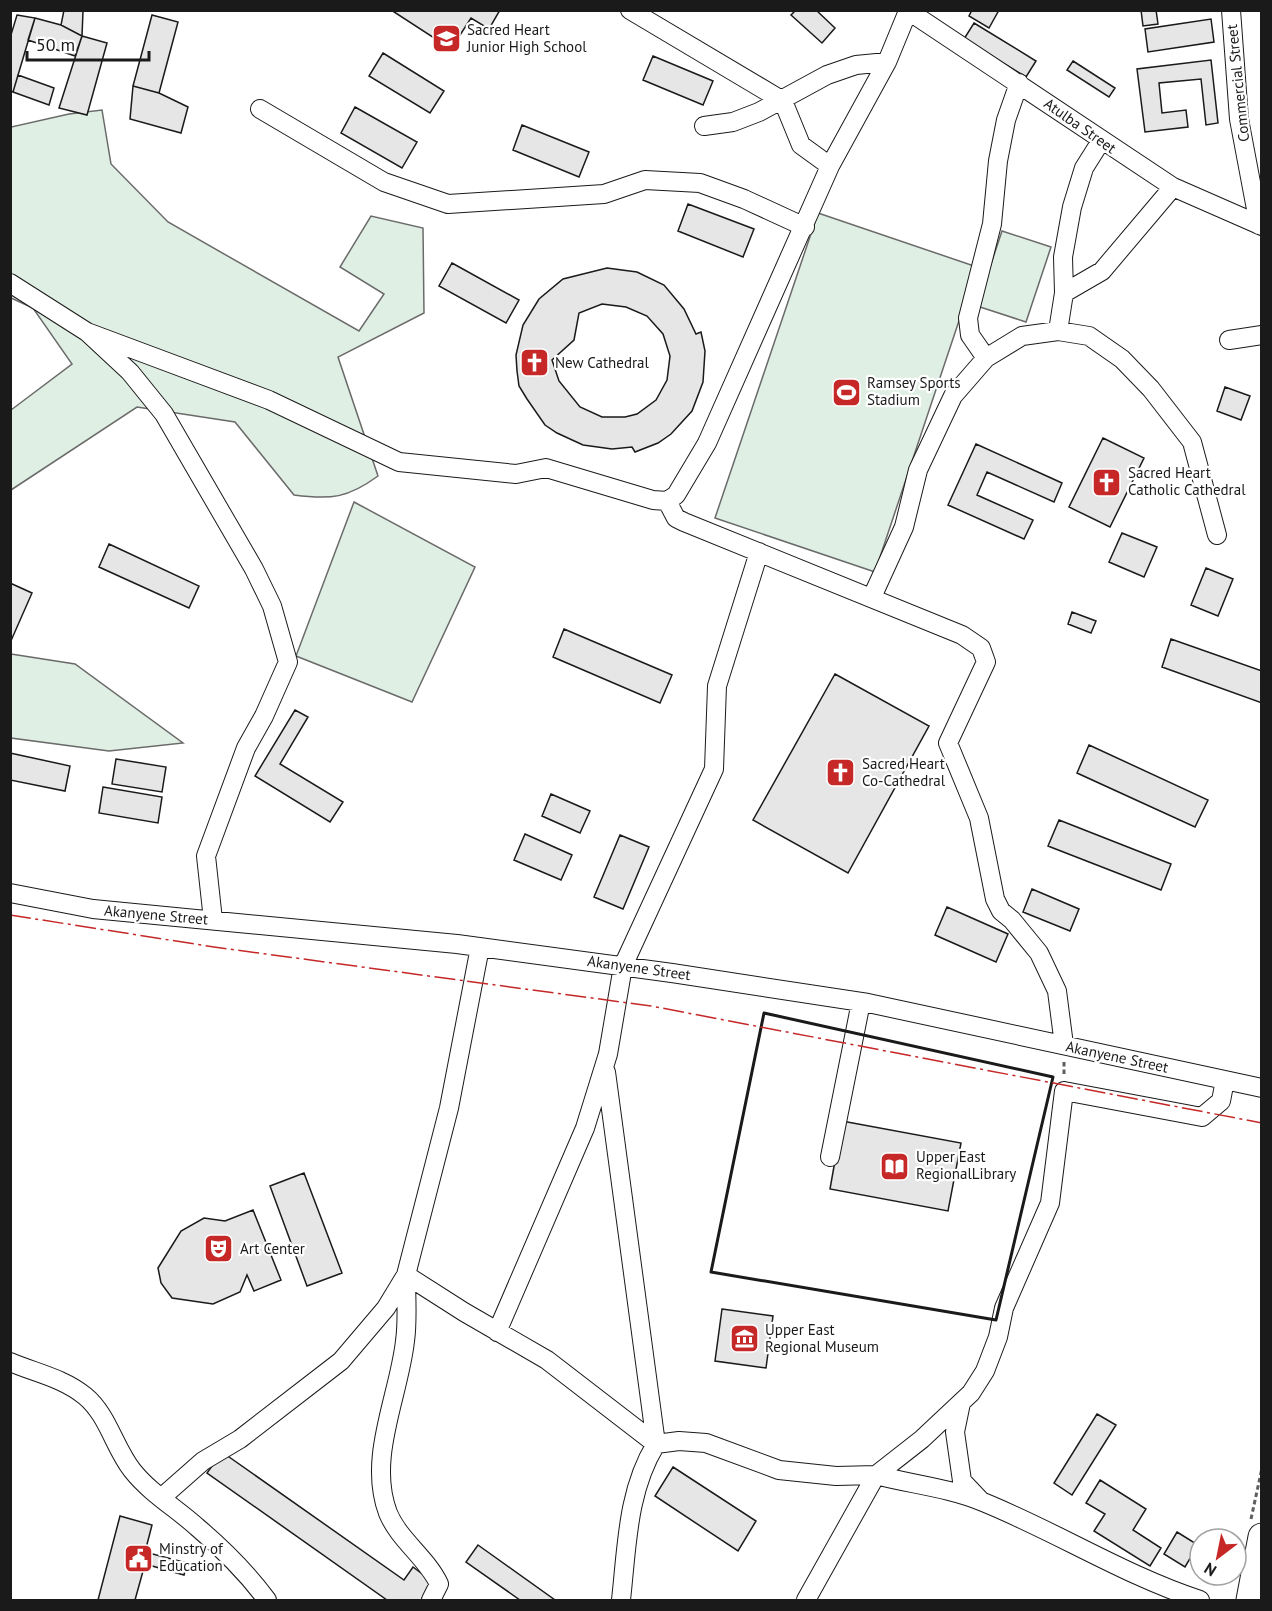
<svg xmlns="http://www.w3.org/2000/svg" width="1272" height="1611" viewBox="0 0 1272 1611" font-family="'PT Sans',sans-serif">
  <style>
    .green { fill: #e0efe3; stroke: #6a6a6a; stroke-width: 1.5 }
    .building { fill: #e6e6e6; stroke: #1a1a1a; stroke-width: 1.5; fill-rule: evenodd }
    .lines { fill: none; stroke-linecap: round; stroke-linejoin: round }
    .minor-casing { stroke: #1a1a1a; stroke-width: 20 }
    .highway-casing { stroke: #1a1a1a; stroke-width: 29 }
    .path { stroke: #5f5f5f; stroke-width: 3; stroke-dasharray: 4.5 3; stroke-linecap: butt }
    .minor { stroke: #fff; stroke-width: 18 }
    .highway { stroke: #fff; stroke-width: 27 }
    .wall { stroke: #1a1a1a; stroke-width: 3 }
    .power { stroke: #c62828; stroke-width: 1.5; stroke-dasharray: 21 4.5 3 4.5; stroke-linecap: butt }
    .labels { text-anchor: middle; stroke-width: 4.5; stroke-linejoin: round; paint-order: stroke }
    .poi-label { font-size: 15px; fill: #1a1a1a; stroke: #fff; text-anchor: start }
    .street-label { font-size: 15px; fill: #1a1a1a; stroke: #fff }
  </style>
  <rect width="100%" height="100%" fill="#fff"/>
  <path class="green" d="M102 110 111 164 168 222 359 331 384 294 340 267 371 216 423 228 424 313 338 357 378 476C348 498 331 500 294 495L235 422 137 407 11 490V410L72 364 33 308 11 298V127L69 114Z
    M818 213 977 267 875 572 715 518Z
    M1002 231 1051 247 1026 322 977 306Z
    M354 502 475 567 412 702 296 656Z
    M11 654 75 664 183 743 109 751 11 738Z"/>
  <path class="building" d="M64 10 83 11 82 36 61 25Z
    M391 10H500L489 29 471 18 451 49Z
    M796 10H816L835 28 822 43 791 15Z
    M972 10H999L989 28 969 16Z
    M1141 10H1156L1158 24 1143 26Z
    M17 15 35 18 13 92 10 91V38Z
    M152 15 178 22 159 93 133 86Z
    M35 18 61 25 82 36 75 56 28 40Z
    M1211 19 1214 42 1148 52 1145 29Z
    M974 23 1036 61 1026 77 964 39Z
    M82 36 107 43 87 115 59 108Z
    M383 53 444 91 430 113 369 76Z
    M653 56 713 81 703 105 643 80Z
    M1211 60 1218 123 1206 125 1201 79 1159 83 1162 113 1186 110 1188 127 1145 132 1137 69Z
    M1073 61 1115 88 1109 97 1067 70Z
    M18 75 54 88 49 105 13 92Z
    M133 86 159 93 188 107 181 133 130 119Z
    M355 107 417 142 402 168 341 133Z
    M522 125 589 152 579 177 513 150Z
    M688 204 754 229 743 257 678 231Z
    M452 263 519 300 506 323 439 286Z
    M607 268 637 272 664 285 684 309 696 334 701 332 705 351 703 382 692 411 671 434 658 443 635 452 632 447 612 449 583 445 557 433 545 425 527 399 519 386 517 371 516 355 523 325 539 299 563 279ZM602 304 626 307 647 316 663 334 670 356 667 380 656 400 637 414 625 417H602L580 407 559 381 552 360 574 340 579 313Z
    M1225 387 1250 396 1241 420 1217 411Z
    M1103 438 1144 458 1110 527 1069 507Z
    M976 444 1062 483 1054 502 987 472 977 495 1033 520 1024 539 948 505Z
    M1122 533 1157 547 1144 577 1109 562Z
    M109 544 199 586 189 608 99 567Z
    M1206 568 1233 579 1218 616 1191 605Z
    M10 583 32 593 10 643Z
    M1072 612 1096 621 1091 633 1068 624Z
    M564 629 672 675 660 703 553 657Z
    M1171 639 1262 671V703L1162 667Z
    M835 674 929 726 848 873 753 820Z
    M295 710 308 717 280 764 343 802 330 822 255 776Z
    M1089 745 1208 800 1195 827 1077 773Z
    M10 753 70 766 65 791 10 780Z
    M116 759 166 767 162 792 112 784Z
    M103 787 162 797 158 823 99 813Z
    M551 794 590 811 580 833 542 816Z
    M1059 820 1171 864 1161 890 1048 846Z
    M525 834 572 855 561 880 514 860Z
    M620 835 649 847 623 909 594 897Z
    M1032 889 1079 909 1070 931 1023 912Z
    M947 907 1008 934 996 962 935 935Z
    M842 1121 961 1143 948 1211 830 1189Z
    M304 1173 342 1273 307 1286 270 1186Z
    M253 1210 281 1280 254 1291 247 1275 240 1292 213 1304 172 1298 161 1283 158 1268 181 1231 204 1218 225 1221Z
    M722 1309 773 1316 766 1368 715 1361Z
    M1097 1414 1116 1425 1072 1495 1054 1483Z
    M222 1452 404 1580 413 1567 437 1585 426 1600H387L207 1473Z
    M673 1467 756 1521 738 1551 655 1496Z
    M1100 1480 1146 1509 1133 1530 1161 1548 1150 1566 1094 1531 1105 1514 1086 1503Z
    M120 1516 152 1525 145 1552 187 1563 184 1575 145 1564 135 1600H98Z
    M1177 1532 1198 1545 1185 1567 1164 1554Z
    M478 1545 555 1600H520L466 1562Z"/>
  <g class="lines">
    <defs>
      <path id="minor" d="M630 10 783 101 801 145 830 166
        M907 10 1173 187 1262 226
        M1231 10 1239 119 1259 225
        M260 109 384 182 448 204 604 194 645 180 700 183 744 199 805 227
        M704 126 733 122 759 112 827 75 856 65 887 62
        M10 283 87 332 130 372 164 414 254 569 272 606 288 662 264 716 246 748 206 856 213 920
        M1064 293 1102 271 1173 187
        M1058 331 1064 293 1063 257 1072 207 1084 168 1101 141
        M87 332 269 400 399 462 516 474 546 468 653 500 667 501 676 495 707 443 830 166 887 62 908 11
        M1229 340 1262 335
        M986 358 970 335 968 318 992 224 998 161 1006 120 1019 83
        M667 501 676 518 684 522 962 635 981 648 986 662 948 743 979 818 995 899 1001 911 1012 920 1039 953 1057 991 1064 1045
        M872 597 904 527 918 470 953 396 986 358 1022 336 1058 331 1089 336 1122 359 1151 389 1192 442 1217 535
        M10 893 93 909 457 944 672 973 868 1003 1262 1088
        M606 1072 656 1444
        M830 1157 861 1002
        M406 1275 464 1312 547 1360 656 1444
        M406 1276C406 1298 408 1320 405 1341 399 1396 367 1458 388 1513 399 1540 427 1558 439 1584L431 1600
        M497 1332 585 1128 608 1054 623 966 714 769 717 686 759 552
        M10 1362C36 1373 63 1378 85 1396 108 1415 114 1447 132 1470 150 1493 176 1508 197 1527 223 1549 247 1573 267 1600
        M961 1403 955 1432 962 1481 980 1500
        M161 1498 203 1461 240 1439 341 1361 386 1308 406 1275 449 1108 480 947
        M621 1600C627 1547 627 1491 656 1444L679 1441 706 1443 779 1470 836 1476 876 1475 922 1439 971 1393 985 1371 998 1337 1004 1308 1050 1203 1064 1091 1202 1117 1221 1101 1225 1080
        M806 1600 876 1475C910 1484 950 1488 983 1502 1057 1532 1124 1575 1200 1600"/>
      <path id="highway" d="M1250 1600 1262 1537"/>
    </defs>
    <use href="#minor" class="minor-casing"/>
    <use href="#highway" class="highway-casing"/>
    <path class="path" d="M1064 1062V1076
      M1251 1519 1262 1468"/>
    <use href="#minor" class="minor"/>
    <use href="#highway" class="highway"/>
    <path class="wall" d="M764 1013 1053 1077 996 1320 711 1272Z"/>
    <path class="power" d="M10 915 214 947 651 1006 1262 1123"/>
  </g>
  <defs>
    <symbol id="school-square" viewBox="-11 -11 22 22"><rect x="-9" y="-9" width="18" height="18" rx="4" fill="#c62828" stroke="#fff"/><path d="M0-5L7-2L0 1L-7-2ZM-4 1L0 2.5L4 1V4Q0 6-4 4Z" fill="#fff"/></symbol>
    <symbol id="church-square" viewBox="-11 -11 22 22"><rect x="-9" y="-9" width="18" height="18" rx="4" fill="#c62828" stroke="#fff"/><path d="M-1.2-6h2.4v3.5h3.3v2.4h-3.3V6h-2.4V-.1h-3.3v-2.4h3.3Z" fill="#fff"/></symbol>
    <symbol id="stadium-square" viewBox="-11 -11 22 22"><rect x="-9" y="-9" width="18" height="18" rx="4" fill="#c62828" stroke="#fff"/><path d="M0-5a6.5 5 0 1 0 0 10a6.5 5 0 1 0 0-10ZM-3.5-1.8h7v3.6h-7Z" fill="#fff"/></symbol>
    <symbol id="library-square" viewBox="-11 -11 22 22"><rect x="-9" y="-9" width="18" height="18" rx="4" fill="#c62828" stroke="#fff"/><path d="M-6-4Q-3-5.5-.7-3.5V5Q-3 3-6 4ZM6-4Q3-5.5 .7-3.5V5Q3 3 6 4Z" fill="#fff"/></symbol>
    <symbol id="theatre-square" viewBox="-11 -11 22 22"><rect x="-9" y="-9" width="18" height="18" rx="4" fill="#c62828" stroke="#fff"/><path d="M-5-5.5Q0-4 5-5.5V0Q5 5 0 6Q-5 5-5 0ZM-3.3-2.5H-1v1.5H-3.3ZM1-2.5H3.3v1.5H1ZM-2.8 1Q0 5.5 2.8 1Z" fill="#fff"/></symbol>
    <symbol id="museum-square" viewBox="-11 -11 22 22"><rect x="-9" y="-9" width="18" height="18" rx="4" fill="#c62828" stroke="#fff"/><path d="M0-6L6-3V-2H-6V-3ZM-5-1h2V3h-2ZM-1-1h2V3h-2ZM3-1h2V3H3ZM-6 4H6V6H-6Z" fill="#fff"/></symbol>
    <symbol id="civic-square" viewBox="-11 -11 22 22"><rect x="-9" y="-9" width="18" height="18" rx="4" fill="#c62828" stroke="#fff"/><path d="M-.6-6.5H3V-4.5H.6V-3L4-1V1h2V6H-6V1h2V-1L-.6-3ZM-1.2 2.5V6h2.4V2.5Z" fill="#fff"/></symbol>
  </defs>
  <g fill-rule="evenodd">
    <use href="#school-square" x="430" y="22" width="33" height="33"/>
    <use href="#church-square" x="518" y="346" width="33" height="33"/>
    <use href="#stadium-square" x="830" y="376" width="33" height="33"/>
    <use href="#church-square" x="1090" y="466" width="33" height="33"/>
    <use href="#church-square" x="824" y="756" width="33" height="33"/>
    <use href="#library-square" x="878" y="1150" width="33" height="33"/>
    <use href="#theatre-square" x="202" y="1232" width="33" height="33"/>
    <use href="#museum-square" x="728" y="1322" width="33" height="33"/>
    <use href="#civic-square" x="122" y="1542" width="33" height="33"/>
  </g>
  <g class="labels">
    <g class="poi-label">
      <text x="467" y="35">Sacred Heart<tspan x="467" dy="17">Junior High School</tspan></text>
      <text x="555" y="368">New Cathedral</text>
      <text x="867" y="388">Ramsey Sports<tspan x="867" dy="17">Stadium</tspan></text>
      <text x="1128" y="478">Sacred Heart<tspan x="1128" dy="17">Catholic Cathedral</tspan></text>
      <text x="862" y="769">Sacred Heart<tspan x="862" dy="17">Co-Cathedral</tspan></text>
      <text x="916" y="1162">Upper East<tspan x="916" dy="17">RegionalLibrary</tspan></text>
      <text x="240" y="1254">Art Center</text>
      <text x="765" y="1335">Upper East<tspan x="765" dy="17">Regional Museum</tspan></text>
      <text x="159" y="1554">Minstry of<tspan x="159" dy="17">Education</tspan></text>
    </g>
    <g class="street-label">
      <text transform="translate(1238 83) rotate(-96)" y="5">Commercial Street</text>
      <text transform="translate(1080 126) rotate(35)" y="5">Atulba Street</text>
      <text transform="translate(156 915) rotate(5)" y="5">Akanyene Street</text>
      <text transform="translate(639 968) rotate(8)" y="5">Akanyene Street</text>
      <text transform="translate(1117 1057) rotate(12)" y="5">Akanyene Street</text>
    </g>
  </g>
  <rect width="1272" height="1611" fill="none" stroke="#1a1a1a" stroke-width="24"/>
  <g transform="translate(1218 1557) rotate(212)"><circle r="28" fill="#ffffff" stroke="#a3a3a3" stroke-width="1.5"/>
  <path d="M0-4.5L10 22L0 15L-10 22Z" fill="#c62828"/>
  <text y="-9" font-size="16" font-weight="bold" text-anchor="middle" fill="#1a1a1a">N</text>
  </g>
  <path d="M27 51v9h122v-9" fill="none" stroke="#1a1a1a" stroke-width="3"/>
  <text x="36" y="51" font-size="18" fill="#1a1a1a" stroke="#ffffff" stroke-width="4.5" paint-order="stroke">50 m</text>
</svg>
